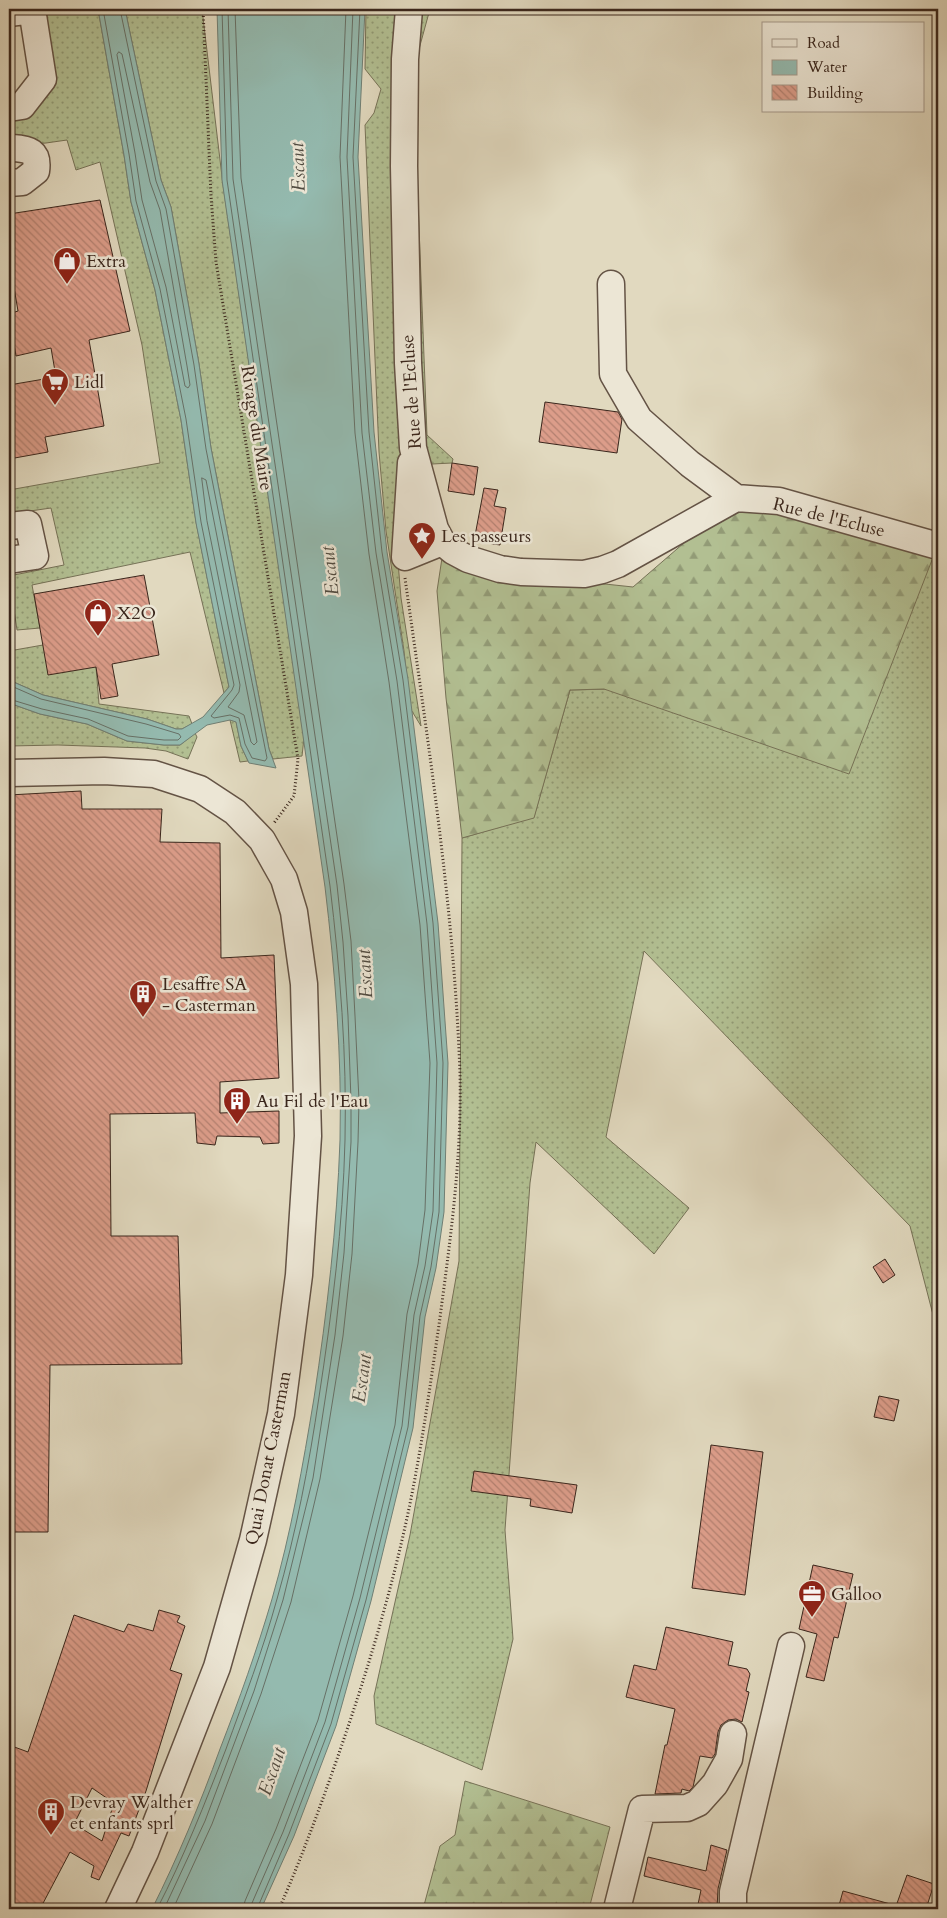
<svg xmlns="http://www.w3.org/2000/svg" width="947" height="1918" viewBox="0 0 947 1918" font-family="Cardo,serif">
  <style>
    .grass { fill: url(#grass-dots); stroke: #767257 }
    .forest { fill: url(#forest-firs); stroke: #767257 }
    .water { fill: #94baaf; stroke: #707f74 }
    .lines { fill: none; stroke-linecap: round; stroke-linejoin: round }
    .shore { stroke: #677066; stroke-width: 1 }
    .building { fill: url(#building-back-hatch); stroke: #3a261c; fill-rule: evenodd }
    .minor-casing { stroke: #645345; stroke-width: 29 }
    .path { stroke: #3a261c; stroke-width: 3; stroke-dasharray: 1 2.5; stroke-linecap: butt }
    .minor { stroke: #ece6d5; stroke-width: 26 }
    .labels { text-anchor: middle; stroke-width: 5; stroke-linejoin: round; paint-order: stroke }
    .poi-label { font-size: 18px; fill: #3a261c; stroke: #ece6d5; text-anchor: start }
    .street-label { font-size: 18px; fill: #3a261c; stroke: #ece6d5 }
    .water-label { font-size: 19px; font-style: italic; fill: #504b41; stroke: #ece6d5 }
  </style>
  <defs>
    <pattern id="grass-dots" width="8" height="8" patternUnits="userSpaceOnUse" patternTransform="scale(1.25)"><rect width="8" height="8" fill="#b2bf92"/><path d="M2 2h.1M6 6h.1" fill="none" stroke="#929b76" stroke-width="1.8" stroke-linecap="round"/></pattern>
    <pattern id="forest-firs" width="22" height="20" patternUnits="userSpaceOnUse" patternTransform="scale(1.25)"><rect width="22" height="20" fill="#b2bf92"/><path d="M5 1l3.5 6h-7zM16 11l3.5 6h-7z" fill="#929b76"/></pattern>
    <pattern id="building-back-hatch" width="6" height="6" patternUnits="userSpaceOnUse" patternTransform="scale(1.25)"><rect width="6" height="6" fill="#dc9d8a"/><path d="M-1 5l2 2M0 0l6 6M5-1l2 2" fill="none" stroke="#b38070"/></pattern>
  </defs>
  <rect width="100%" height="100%" fill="#e1d9bf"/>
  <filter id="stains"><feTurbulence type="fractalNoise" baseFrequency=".004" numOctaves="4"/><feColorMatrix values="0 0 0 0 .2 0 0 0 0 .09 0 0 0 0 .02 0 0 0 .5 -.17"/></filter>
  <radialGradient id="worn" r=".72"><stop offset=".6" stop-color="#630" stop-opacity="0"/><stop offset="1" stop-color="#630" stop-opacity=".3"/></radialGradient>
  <path class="grass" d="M37 9H98L124 155 131 202 155 290 181 420 196 522 229 687 224 693 190 552 32 585 40 628 17 630 9 576 64 565 51 508 9 514V490L160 463 142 345 100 162 76 170 67 140 46 143 9 146V116L34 112 39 95Z
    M125 9H202L223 185 304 738 302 756 273 759 269 749 211 448 199 364 171 207 161 180Z
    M366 9H430L413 71 427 435 453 459 452 463 432 464 413 452 398 562 401 598 421 726 410 708 404 651 386 531 379 452 365 125 374 113 381 89 365 69Z
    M932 560 938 562V1334L910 1226 644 951 606 1137 689 1208 654 1254 536 1142 530 1183 505 1530 513 1639 482 1770 376 1724 374 1696 410 1535 459 1261 462 838 534 817 570 690 613 689Z
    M43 645 96 667 99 704 189 716 192 724 182 729H176L147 719 43 695 9 680V651Z
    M9 703 40 714 87 724 127 741 164 745H180L195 733 197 737 188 759 166 751 145 748 58 745 9 746Z
    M230 720 236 721 241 746 248 761 240 762Z"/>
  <path class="forest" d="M736 498 938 557 932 560 849 774 604 689 570 690 534 818 462 838 446 698 437 591 442 558 483 571 633 587Z
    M465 1781 610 1827 589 1909H423L440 1846 455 1835Z"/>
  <path class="water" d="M98 9H125L161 180 171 207 199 364 211 448 269 749 276 768 249 763 241 746 236 722 230 720 207 725 180 745H164L127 741 87 724 40 714 9 703V680L43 695 147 719 176 729H182L203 717 229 687 196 523 181 420 155 290 131 202 124 155Z
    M217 9H365L358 157 374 432 387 552 408 679 438 923 448 1063 444 1212 436 1268 425 1317 413 1428 371 1601 336 1726 294 1836 261 1909H152C178 1857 200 1804 220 1749 239 1700 257 1650 272 1599 291 1533 303 1465 314 1398 327 1312 337 1227 340 1140 342 1056 335 971 325 887L222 180Z"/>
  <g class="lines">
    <path class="shore" d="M103 9 129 154 136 201 160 289 186 419 201 522 234 685 232 690 211 716 214 718 230 715 239 718 245 744 252 758 265 761 267 758 206 449 194 365 166 209 156 181 120 9
      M119 52 122 54 150 182 160 210 187 366 190 385 188 388 185 386 166 287 142 200 135 153 117 55Z
      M202 478 206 480 257 742 254 745 251 742 244 715 228 707 239 692 240 685 207 521Z
      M9 685 41 699 146 724 179 734 181 737 178 740H164L128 736 88 719 42 709 9 699
      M157 1909C184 1857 205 1803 226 1749 244 1699 263 1650 277 1599 296 1533 309 1465 319 1397 332 1312 343 1226 345 1140 347 1055 340 970 330 886L227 180 222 9
      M164 1909 205 1821 254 1691 283 1600 313 1478 335 1335 344 1253 351 1142V1101L348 1016 343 942 337 885 233 179 228 9
      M173 1909 212 1824 261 1694 291 1602 320 1479 343 1336 352 1254 358 1142 359 1101 355 1016 351 941 344 884 241 178 235 9
      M243 1909 245 1901 276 1829 318 1720 353 1596 395 1425 407 1314 418 1264 425 1210 430 1063 420 925 389 682 369 554 355 433 340 157 346 9
      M251 1909 252 1903 283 1832 325 1722 360 1598 402 1426 414 1315 425 1266 433 1211 437 1063 427 924 397 681 376 553 362 433 347 157 353 9
      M257 1909 289 1834 331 1724 366 1600 408 1427 420 1316 431 1267 439 1212 443 1063 433 923 403 680 382 552 369 432 353 157 360 9"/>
  </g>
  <path class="building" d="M100 200 130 331 89 340 104 426 45 437 48 452 9 459V385L56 377 51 348 16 356 9 314 18 311 9 258V214Z
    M545 402 618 412 622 419 617 453 539 442Z
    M452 463 478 467 474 495 448 491Z
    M484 488 498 490 494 506 506 508 500 545 474 541Z
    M144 575 159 655 112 664 118 696 101 699 96 667 48 675 34 594Z
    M81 791 82 809H162L160 842 220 843 221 958 274 955 279 1078 220 1082V1113L279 1111V1143L263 1144 260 1137 217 1136 215 1145 197 1143 195 1113 110 1114 111 1236H178L182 1364 50 1365 48 1532H9V795Z
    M885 1259 895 1275 883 1283 873 1267Z
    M879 1396 899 1400 894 1421 874 1417Z
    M711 1445 763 1452 745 1595 692 1588Z
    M474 1471 577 1485 572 1513 530 1506 531 1499 471 1491Z
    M813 1565 853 1574 838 1638 834 1637 824 1681 806 1677 817 1634 799 1629Z
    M159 1610 180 1616 177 1622 185 1626 170 1670 182 1674 146 1791 129 1836 121 1833 99 1880 91 1877 94 1866 70 1852 40 1909H9V1745L28 1752 74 1615 124 1632 128 1624 153 1631ZM92 1788 114 1803 102 1841 74 1824Z
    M666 1627 733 1642 728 1665 747 1669 750 1674 746 1691 749 1692 742 1722 736 1719 728 1720 721 1725 718 1732 715 1754 712 1758 700 1756 693 1787 689 1791 682 1789 681 1793 655 1794 665 1745H667L675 1709 626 1697 634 1665 656 1670Z
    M711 1845 727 1850 718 1889 717 1909H697L701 1890 644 1876 648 1857 706 1871Z
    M907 1875 934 1884 926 1909H895Z
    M843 1891 894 1905 893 1909H838Z"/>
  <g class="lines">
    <defs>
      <path id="minor" d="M409 9 405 59 404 166 408 363 413 448 435 529 442 542 453 551 468 559 500 569 521 572 584 574 602 570 618 564 736 498 779 501 938 546
        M9 13 32 10
        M9 108 22 106 43 79 32 9
        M9 183 22 182 36 171C39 151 29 149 12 148
        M611 284 613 374 639 419 690 464 736 498
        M411 463 405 557 442 542
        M9 526 28 524 35 556 9 560
        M9 773 104 771 154 774 200 789 235 812 262 840 284 879 294 912 304 984 308 1136 299 1275 281 1414 253 1540 217 1667 145 1852 118 1909
        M617 1909 642 1809 687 1808 698 1803 715 1784 729 1759 733 1734
        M733 1909V1892L791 1646"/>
    </defs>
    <use href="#minor" class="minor-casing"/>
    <path class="path" d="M203 9 211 196 216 262 298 759 294 796 274 823
      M279 1909C298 1866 315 1821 331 1776 360 1694 386 1612 405 1527 420 1460 429 1393 439 1325 450 1242 462 1158 460 1074 454 907 428 743 405 578"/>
    <use href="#minor" class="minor"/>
  </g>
  <defs>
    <symbol id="shop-pin" viewBox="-11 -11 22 30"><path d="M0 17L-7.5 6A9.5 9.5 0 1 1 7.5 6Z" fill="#8f2418" stroke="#ece6d5"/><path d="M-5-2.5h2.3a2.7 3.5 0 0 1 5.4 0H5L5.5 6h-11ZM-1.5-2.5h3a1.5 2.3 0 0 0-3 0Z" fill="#fff"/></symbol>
    <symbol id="supermarket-pin" viewBox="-11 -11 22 30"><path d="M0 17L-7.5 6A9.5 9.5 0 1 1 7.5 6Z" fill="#8f2418" stroke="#ece6d5"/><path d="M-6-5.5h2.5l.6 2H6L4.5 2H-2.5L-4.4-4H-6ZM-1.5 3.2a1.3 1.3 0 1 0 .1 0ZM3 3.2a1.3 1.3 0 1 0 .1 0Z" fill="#fff"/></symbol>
    <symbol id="sight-pin" viewBox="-11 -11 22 30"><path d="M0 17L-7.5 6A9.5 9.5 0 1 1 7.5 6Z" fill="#8f2418" stroke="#ece6d5"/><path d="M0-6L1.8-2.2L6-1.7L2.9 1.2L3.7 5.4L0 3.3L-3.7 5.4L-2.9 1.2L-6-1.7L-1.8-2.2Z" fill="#fff"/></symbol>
    <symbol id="building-pin" viewBox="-11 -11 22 30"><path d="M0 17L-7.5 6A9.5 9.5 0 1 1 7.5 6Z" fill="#8f2418" stroke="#ece6d5"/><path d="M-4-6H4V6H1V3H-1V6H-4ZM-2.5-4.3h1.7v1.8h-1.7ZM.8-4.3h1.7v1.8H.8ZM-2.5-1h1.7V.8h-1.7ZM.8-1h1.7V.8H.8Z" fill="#fff"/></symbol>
    <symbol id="office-pin" viewBox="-11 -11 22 30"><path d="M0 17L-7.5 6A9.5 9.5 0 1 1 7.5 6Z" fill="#8f2418" stroke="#ece6d5"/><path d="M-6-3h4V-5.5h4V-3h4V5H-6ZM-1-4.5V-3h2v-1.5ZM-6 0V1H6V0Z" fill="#fff"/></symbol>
  </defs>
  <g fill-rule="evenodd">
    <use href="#shop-pin" x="51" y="245" width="32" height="43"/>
    <use href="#supermarket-pin" x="39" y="366" width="32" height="43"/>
    <use href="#sight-pin" x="406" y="520" width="32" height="43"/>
    <use href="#shop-pin" x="82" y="597" width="32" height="43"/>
    <use href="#building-pin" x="127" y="978" width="32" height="43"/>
    <use href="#building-pin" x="221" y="1085" width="32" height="43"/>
    <use href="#office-pin" x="796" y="1578" width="32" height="43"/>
    <use href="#building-pin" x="35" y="1796" width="32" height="43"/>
  </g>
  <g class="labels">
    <g class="poi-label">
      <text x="86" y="267">Extra</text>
      <text x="74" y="388">Lidl</text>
      <text x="441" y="542">Les passeurs</text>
      <text x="117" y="619">X2O</text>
      <text x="162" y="990">Lesaffre SA<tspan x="162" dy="21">- Casterman</tspan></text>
      <text x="256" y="1107">Au Fil de l'Eau</text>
      <text x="831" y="1600">Galloo</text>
      <text x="70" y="1808">Devray Walther<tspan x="70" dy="21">et enfants sprl</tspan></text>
    </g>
    <g class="street-label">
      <text transform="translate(411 392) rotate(-94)" y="6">Rue de l'Ecluse</text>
      <text transform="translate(257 428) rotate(81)" y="6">Rivage du Maire</text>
      <text transform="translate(829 517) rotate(14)" y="6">Rue de l'Ecluse</text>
      <text transform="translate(268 1458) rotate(-79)" y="6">Quai Donat Casterman</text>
    </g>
    <g class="water-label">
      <text transform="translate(297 167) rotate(-92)" y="7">Escaut</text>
      <text transform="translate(329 571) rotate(-96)" y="7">Escaut</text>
      <text transform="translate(364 974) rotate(-93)" y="7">Escaut</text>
      <text transform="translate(361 1378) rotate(-82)" y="7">Escaut</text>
      <text transform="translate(271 1771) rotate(-71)" y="7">Escaut</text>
    </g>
  </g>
  <rect width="947" height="1918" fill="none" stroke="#e1d9bf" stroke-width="30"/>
  <rect x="10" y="10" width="927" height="1898" fill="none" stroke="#3a261c" stroke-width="2.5"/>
  <rect x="15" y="15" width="917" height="1888" fill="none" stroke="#3a261c"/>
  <rect x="762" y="22" width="162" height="90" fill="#ece6d5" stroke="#a5998b"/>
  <rect x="772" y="39" width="25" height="8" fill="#ece6d5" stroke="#a5998b"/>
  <text x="807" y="48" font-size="15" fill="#3a261c">Road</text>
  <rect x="772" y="60" width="25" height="15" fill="#94baaf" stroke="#a5998b"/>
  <text x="807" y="72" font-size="15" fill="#3a261c">Water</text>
  <rect x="772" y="85" width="25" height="15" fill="url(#building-back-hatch)" stroke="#a5998b"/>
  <text x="807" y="98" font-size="15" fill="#3a261c">Building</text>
  <rect width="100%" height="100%" filter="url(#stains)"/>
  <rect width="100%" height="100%" fill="url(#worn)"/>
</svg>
